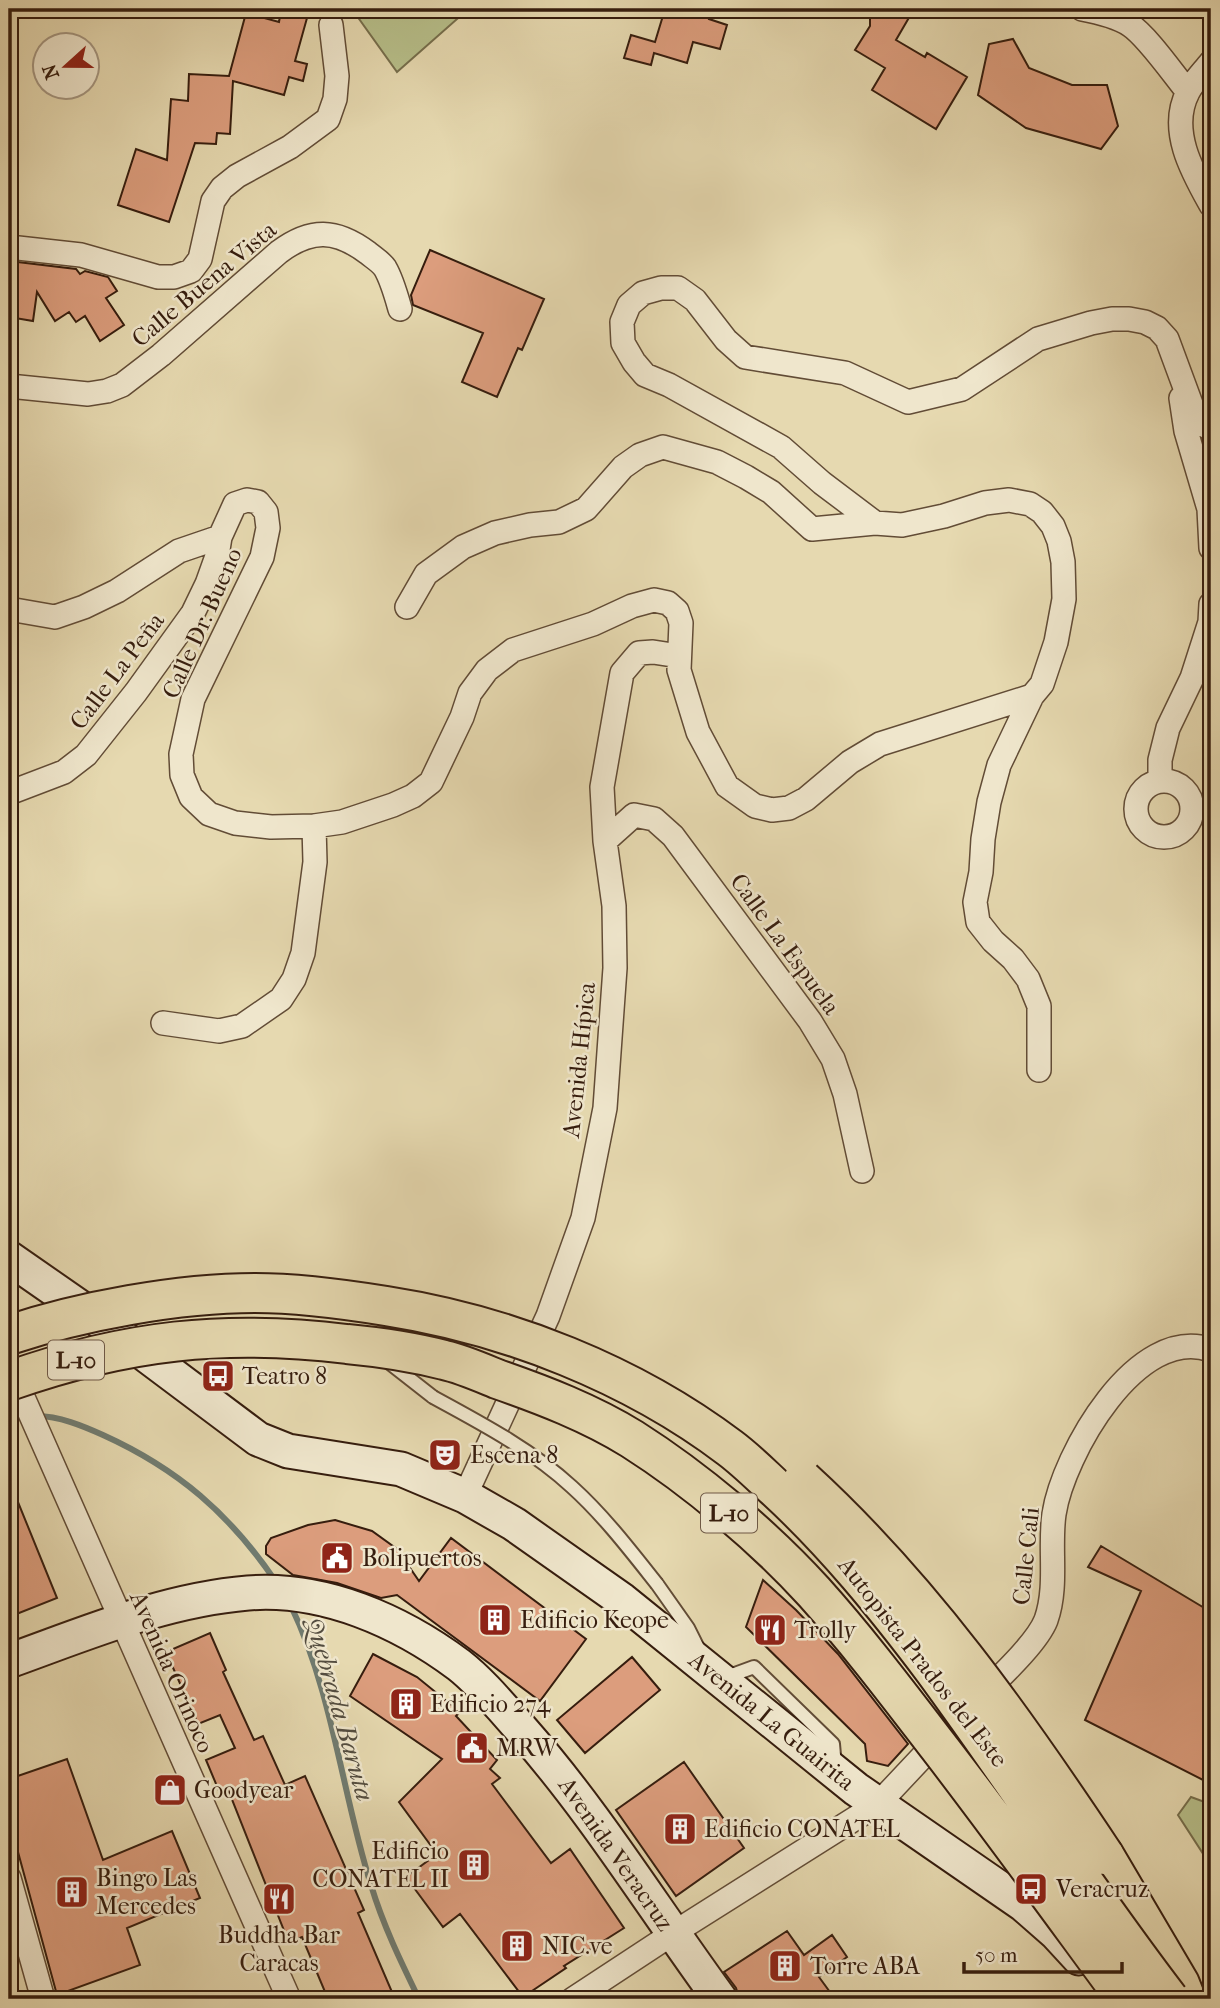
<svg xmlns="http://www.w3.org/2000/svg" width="1220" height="2008" viewBox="0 0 1220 2008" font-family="'IM FELL French Canon',serif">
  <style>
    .green { fill: #b7bf8a; stroke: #766e4c; stroke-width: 2 }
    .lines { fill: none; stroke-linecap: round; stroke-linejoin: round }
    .stream { stroke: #707b70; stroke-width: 6 }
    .building { fill: #dc9d7d; stroke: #361d0e; stroke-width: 2 }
    .lane-casing { stroke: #624c36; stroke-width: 16 }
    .street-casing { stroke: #624c36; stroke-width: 26 }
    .secondary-casing { stroke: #361d0e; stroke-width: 37 }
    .highway-casing { stroke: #361d0e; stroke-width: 42 }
    .lane { stroke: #efe6cc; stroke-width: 12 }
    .street { stroke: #efe6cc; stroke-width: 23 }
    .secondary { stroke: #efe6cc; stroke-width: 33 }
    .highway { stroke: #e6d9b0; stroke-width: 38 }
    .lane-bridge-casing { stroke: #624c36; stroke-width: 16; stroke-linecap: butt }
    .highway-bridge-casing { stroke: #361d0e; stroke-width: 42; stroke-linecap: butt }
    .lane-bridge { stroke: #efe6cc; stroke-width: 12 }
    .highway-bridge { stroke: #e6d9b0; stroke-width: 38 }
    .labels { text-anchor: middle; stroke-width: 5; stroke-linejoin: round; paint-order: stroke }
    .shield { fill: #efe6cc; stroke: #6e5947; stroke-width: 2 }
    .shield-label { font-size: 23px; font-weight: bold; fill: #361d0e }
    .street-label { font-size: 24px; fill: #361d0e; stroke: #efe6cc }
    .poi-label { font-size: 24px; fill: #361d0e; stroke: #efe6cc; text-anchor: start }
    .water-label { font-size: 26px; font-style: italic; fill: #534c3f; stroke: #efe6cc }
  </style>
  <rect width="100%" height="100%" fill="#e6d9b0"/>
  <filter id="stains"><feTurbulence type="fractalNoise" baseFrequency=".00286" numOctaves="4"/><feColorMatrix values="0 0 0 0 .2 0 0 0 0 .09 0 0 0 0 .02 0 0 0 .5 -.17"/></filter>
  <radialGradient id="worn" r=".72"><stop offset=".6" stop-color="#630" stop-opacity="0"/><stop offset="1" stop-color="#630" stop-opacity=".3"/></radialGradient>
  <path class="green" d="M352 9H464L465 12 397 72Z
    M1191 1797 1210 1804 1211 1801V1866L1178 1815Z"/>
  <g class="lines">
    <path class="stream" d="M9 1415H26
      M37 1416C59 1416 83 1426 103 1435 178 1469 230 1514 276 1582
      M291 1606C333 1693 342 1794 371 1885 383 1925 401 1962 419 1999"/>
  </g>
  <path class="building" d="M665 9H712L709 19 727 25 720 49 693 42 687 63 654 53 651 65 624 58 631 35 655 42Z
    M870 9H914L896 40 925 57 927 53 967 77 936 129 872 90 885 68 855 50 870 26Z
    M281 11 307 18 295 61 307 64 303 81 289 77 284 95 233 81 230 134 217 133 216 144 195 143 169 222 118 205 136 149 167 160 171 99 188 101 189 74 229 76 246 13 279 22Z
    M1013 39 1029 68 1072 85H1107L1118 126 1101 149 1026 128 978 95 989 44Z
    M430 250 544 299 522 350 518 348 497 397 462 382 483 333 413 305 411 295Z
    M9 261 76 269 80 274 85 271 108 277 117 291 106 298 124 325 100 341 85 316 76 322 69 312 55 321 37 292 33 321 9 317Z
    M9 1480 57 1598 9 1617Z
    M335 1520 372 1531 397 1549 419 1581 451 1538 586 1639 540 1701 397 1595 381 1598 337 1583 293 1575 266 1554V1546L271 1538 308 1525Z
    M1101 1546 1211 1612V1784L1085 1720 1141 1591 1088 1567Z
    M763 1580 796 1610 838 1654 908 1744 888 1766 867 1761 865 1744 746 1627Z
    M210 1633 226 1670 223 1672 254 1740 263 1736 285 1785 305 1776 364 1910 358 1913 395 1999H328L302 1937 292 1941 290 1937 287 1938 227 1787 219 1791 206 1760 235 1748 220 1715 198 1724 166 1652Z
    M373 1654 417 1677 460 1712 456 1716 497 1760 490 1769 500 1778 492 1784 551 1863 570 1849 624 1928 564 1966 566 1968 523 1997 460 1914 443 1927 406 1877 437 1854 399 1802 442 1759 350 1696Z
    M632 1657 660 1690 585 1753 557 1720Z
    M67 1759 103 1860 172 1831 200 1898 127 1928 140 1965 57 1995 9 1819V1779Z
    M684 1762 744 1848 676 1896 616 1810Z
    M787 1931 804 1955 832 1935 847 1957 819 1977 835 1999 739 1998 736 1988 724 1972Z"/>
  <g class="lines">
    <defs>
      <path id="lane" d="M387 1361 433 1397
        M657 1584 688 1628 698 1648
        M724 1678 754 1667 833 1744 835 1766
        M9 1940 26 1936"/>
      <path id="street" d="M1082 9C1098 12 1116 16 1130 25 1147 36 1174 75 1188 92
        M1211 62C1204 71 1193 82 1188 92 1168 130 1193 173 1211 205
        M9 247 81 255 158 277H174L191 271 200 259 213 201 222 188 237 176 290 147 328 119 335 99 337 76 331 25
        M9 386 88 394 107 391 122 385 161 355 279 252C311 228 336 229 368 253 374 258 381 262 385 268 392 280 396 295 400 309
        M1181 398 1186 431 1209 509 1211 548
        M407 607 426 574 463 547 495 533 530 525 559 522 586 509 623 467 640 455 663 447 717 462 746 477 771 492 812 529 875 523
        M9 609 55 617 84 607 117 591 179 551 220 537
        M1032 696 999 765 989 802 983 839 981 872 975 902 978 922 993 941 1013 959 1028 979 1039 1006V1070
        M1136 809a28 28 0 1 1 56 0a28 28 0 1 1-56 0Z
        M1160 781V760L1168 728 1192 678 1210 622 1211 604
        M9 793 64 772 86 755 136 692 193 613 207 584 217 556 220 537 235 504 247 500 258 502 266 512 268 528 262 557 193 699 181 754 182 775 191 797 209 814 235 823 271 827 314 826 342 822 393 805 413 796 431 782 462 717 470 693 487 670 513 650 593 624 632 606 654 600 668 603 677 611 681 623 679 670 698 732 727 786 755 806 772 810 789 808 806 799 850 762 880 744 1032 696 1042 684 1056 642 1064 599 1063 562 1059 541 1053 526 1042 512 1030 504 1009 500 985 503 944 516 902 525 875 523 822 483 781 447 669 385 645 375 634 362 623 343 622 322 629 305 643 293 661 288H678L695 300 726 340 745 357 845 373 908 402 962 389 1038 339 1091 323 1112 319H1129L1145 322 1157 328 1167 339 1194 412 1204 425 1211 429
        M605 841 634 815 654 819 673 836 810 1021 833 1059 845 1094 862 1171
        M163 1023 219 1031 242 1026 281 999 294 979 303 953 315 862 314 826
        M10 1368 289 1999
        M465 1496 548 1316 583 1218 605 1108 615 968 614 906 605 841 602 787 622 673 639 653 653 652 679 656
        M981 1696C999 1678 1037 1643 1046 1620 1058 1586 1049 1548 1054 1514 1063 1455 1137 1323 1211 1350
        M9 1878 43 1999
        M573 1999 672 1934 878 1804 942 1736"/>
      <path id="secondary" d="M9 1258 114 1331 258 1439 288 1451 401 1469 465 1496 514 1524 622 1600 856 1789 1024 1905 1056 1933 1079 1958
        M9 1661C87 1633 164 1600 248 1593 324 1587 400 1621 459 1665 482 1683 503 1709 522 1730 596 1814 654 1909 720 1999"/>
      <path id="highway" d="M1104 1855 1180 1984 1186 1999"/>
    </defs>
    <use href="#lane" class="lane-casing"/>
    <use href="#street" class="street-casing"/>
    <use href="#secondary" class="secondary-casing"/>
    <use href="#highway" class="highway-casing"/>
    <use href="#lane" class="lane"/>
    <use href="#street" class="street"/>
    <use href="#secondary" class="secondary"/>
    <use href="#highway" class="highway"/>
    <defs>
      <path id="lane-bridge" d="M433 1397C481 1423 532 1450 572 1487 604 1516 630 1550 657 1584"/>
      <path id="highway-bridge" d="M9 1335C81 1311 178 1293 255 1293 298 1293 343 1299 386 1306 508 1325 632 1374 730 1448 746 1460 760 1474 774 1487 834 1542 885 1605 934 1670 1014 1779 1087 1892 1169 1999
        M9 1381C125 1340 225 1329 347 1344 379 1347 413 1352 444 1360 462 1364 480 1372 497 1379 543 1395 590 1413 632 1439 695 1479 764 1537 814 1592 858 1641 898 1694 938 1746 1002 1829 1064 1915 1126 1999
        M803 1480C922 1589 1015 1721 1104 1855"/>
    </defs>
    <use href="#lane-bridge" class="lane-bridge-casing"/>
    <use href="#highway-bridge" class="highway-bridge-casing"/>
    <use href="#lane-bridge" class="lane-bridge"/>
    <use href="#highway-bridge" class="highway-bridge"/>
  </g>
  <defs>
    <symbol id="bus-square" viewBox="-11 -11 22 22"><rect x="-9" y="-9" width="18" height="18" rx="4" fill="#8f2418" stroke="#efe6cc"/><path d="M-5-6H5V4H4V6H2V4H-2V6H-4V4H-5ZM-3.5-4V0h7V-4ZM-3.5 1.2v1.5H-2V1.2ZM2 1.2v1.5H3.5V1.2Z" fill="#fff"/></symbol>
    <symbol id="theatre-square" viewBox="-11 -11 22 22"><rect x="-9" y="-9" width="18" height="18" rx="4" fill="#8f2418" stroke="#efe6cc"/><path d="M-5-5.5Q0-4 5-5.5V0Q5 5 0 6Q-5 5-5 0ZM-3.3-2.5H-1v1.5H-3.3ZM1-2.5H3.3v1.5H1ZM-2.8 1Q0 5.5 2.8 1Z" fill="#fff"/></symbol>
    <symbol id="civic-square" viewBox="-11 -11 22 22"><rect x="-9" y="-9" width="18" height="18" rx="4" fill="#8f2418" stroke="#efe6cc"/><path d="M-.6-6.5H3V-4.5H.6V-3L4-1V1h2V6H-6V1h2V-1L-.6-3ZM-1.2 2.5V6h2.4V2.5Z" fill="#fff"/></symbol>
    <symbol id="building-square" viewBox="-11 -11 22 22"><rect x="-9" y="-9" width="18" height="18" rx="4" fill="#8f2418" stroke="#efe6cc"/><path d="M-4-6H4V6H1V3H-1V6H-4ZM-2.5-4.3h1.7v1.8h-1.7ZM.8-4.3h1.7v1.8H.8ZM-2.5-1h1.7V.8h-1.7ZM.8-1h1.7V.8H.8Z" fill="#fff"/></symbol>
    <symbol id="restaurant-square" viewBox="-11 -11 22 22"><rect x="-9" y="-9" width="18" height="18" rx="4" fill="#8f2418" stroke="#efe6cc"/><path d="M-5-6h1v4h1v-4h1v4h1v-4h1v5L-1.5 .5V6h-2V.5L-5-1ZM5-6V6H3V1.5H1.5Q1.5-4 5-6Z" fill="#fff"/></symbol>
    <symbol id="shop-square" viewBox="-11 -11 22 22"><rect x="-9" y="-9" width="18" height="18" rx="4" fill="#8f2418" stroke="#efe6cc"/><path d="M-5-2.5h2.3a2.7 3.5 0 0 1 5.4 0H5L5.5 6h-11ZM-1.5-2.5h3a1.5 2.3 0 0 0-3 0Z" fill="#fff"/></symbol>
  </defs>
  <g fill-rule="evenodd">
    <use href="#bus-square" x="199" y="1357" width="38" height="38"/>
    <use href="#theatre-square" x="426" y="1436" width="38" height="38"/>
    <use href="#civic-square" x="318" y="1539" width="38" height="38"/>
    <use href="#building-square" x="476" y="1601" width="38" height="38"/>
    <use href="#restaurant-square" x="751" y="1611" width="38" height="38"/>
    <use href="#building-square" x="387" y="1685" width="38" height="38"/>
    <use href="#civic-square" x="453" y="1729" width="38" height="38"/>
    <use href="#shop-square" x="151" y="1771" width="38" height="38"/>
    <use href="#building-square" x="661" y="1810" width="38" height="38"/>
    <use href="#building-square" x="455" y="1846" width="38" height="38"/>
    <use href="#bus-square" x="1012" y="1870" width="38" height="38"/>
    <use href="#building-square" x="53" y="1873" width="38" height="38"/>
    <use href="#restaurant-square" x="260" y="1880" width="38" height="38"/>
    <use href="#building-square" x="498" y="1927" width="38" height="38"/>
    <use href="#building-square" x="766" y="1947" width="38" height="38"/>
  </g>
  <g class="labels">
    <g class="shield">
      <rect x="48" y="1340.5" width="56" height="39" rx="5"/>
      <rect x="701" y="1493.5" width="56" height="39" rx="5"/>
    </g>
    <g class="shield-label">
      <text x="76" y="1368">L-10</text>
      <text x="729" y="1521">L-10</text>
    </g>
    <g class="street-label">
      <text transform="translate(204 284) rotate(-40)" y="8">Calle Buena Vista</text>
      <text transform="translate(202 623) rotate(-66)" y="8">Calle Dr. Bueno</text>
      <text transform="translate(117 671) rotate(-53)" y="8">Calle La Peña</text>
      <text transform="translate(785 944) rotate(54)" y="8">Calle La Espuela</text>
      <text transform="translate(579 1060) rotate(-84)" y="8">Avenida Hípica</text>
      <text transform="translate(1026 1556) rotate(-84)" y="8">Calle Cali</text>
      <text transform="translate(923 1662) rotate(52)" y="8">Autopista Prados del Este</text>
      <text transform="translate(172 1672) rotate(66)" y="8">Avenida Orinoco</text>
      <text transform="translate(772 1721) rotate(39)" y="8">Avenida La Guairita</text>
      <text transform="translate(616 1854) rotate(55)" y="8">Avenida Veracruz</text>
    </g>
    <g class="poi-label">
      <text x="242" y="1384">Teatro 8</text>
      <text x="470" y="1463">Escena 8</text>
      <text x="362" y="1566">Bolipuertos</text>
      <text x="520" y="1628">Edificio Keope</text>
      <text x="794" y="1638">Trolly</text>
      <text x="430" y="1712">Edificio 274</text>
      <text x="496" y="1756">MRW</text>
      <text x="194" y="1798">Goodyear</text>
      <text x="704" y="1837">Edificio CONATEL</text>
      <text x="449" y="1859" text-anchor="end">Edificio<tspan x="449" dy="28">CONATEL II</tspan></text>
      <text x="96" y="1886">Bingo Las<tspan x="96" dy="28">Mercedes</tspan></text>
      <text x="1056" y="1897">Veracruz</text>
      <text x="279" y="1943" text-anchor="middle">Buddha Bar<tspan x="279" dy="28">Caracas</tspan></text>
      <text x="542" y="1954">NIC.ve</text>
      <text x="810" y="1974">Torre ABA</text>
    </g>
    <g class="water-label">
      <text transform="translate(340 1709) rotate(74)" y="9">Quebrada Baruta</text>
    </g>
  </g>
  <rect width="1220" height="2008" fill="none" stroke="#e6d9b0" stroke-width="35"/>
  <rect x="10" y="10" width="1199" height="1987" fill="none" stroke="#361d0e" stroke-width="3.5"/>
  <rect x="18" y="18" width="1185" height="1973" fill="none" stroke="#361d0e" stroke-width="2"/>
  <g transform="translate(66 66) rotate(249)"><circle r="33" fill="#efe6cc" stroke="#a59680" stroke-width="2"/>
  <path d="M0-5L12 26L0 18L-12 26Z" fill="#8f2418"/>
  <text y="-10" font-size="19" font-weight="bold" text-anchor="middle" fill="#361d0e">N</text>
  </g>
  <path d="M964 1962v10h158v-10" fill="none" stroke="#361d0e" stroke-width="3.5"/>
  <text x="975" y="1962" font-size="21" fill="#361d0e" stroke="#efe6cc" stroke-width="5" paint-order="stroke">50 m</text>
  <rect width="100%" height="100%" filter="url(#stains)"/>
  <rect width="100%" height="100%" fill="url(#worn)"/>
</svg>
